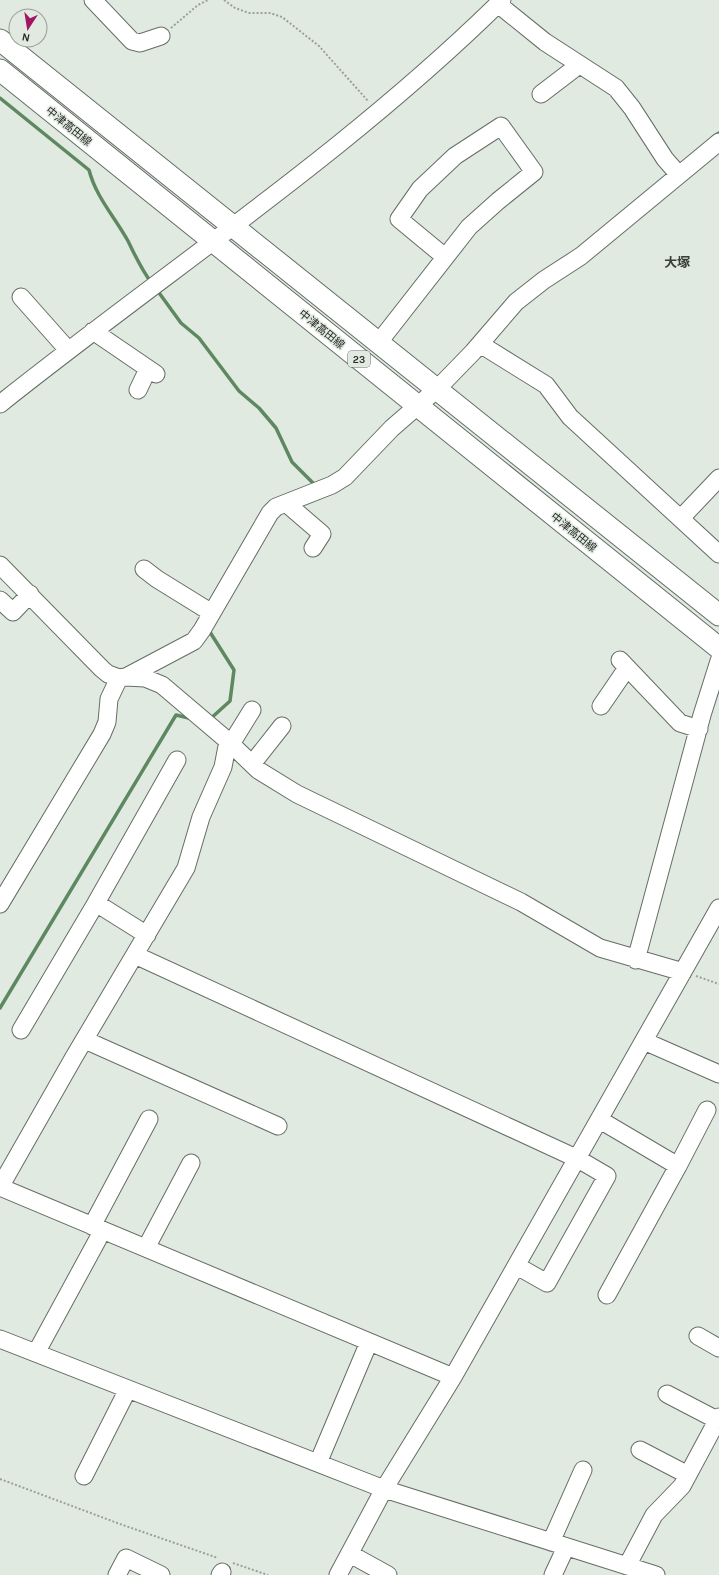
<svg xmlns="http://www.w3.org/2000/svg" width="719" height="1575" viewBox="0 0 719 1575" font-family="Karla,'Noto Sans JP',sans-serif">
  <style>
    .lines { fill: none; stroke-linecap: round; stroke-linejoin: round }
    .stream { stroke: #5e8860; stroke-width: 3.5 }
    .minor-casing { stroke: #656d65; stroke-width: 19 }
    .major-casing { stroke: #656d65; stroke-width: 23 }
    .path { stroke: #99a099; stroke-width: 2; stroke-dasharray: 2 2; stroke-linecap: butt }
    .minor { stroke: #fff; stroke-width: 17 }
    .major { stroke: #fff; stroke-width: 21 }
    .labels { text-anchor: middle; stroke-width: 3; stroke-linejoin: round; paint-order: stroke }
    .shield { fill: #e1eae1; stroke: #5f645f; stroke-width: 1 }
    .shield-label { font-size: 10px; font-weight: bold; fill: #272a27 }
    .street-label { font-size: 11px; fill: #272a27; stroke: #e1eae1 }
    .quarter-label { font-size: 13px; font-weight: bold; fill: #363e37; stroke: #e1eae1 }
  </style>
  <rect width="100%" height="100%" fill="#e1eae1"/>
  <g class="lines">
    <path class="stream" d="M0 98 89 170C96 197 114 216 128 241 135 255 141 269 151 282
      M713 137 719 133
      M157 290 181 323 199 338 239 391 259 408 276 428 292 462 314 484
      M208 629 234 670 230 701 209 720
      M0 1008 176 715 193 719"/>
    <defs>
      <path id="minor" d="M93 0 132 41 140 43 161 36
        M498 4 545 42 616 88 632 108 665 159 679 175
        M541 94 579 65
        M21 297 68 350
        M93 331 156 374
        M379 342 469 227 498 201 534 172 501 126 455 156 420 189 399 219 445 257
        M480 344 546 385 570 417 719 554
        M138 390 148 369
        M0 404C168 270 349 151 502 0
        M286 503 322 534 313 548
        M681 518 719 478
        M0 565 102 669 108 674 119 678
        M144 569 157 579 212 613
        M0 600 13 612 30 594
        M620 660 680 723 699 729
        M126 677 145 678 162 685 228 741 258 770 297 794 521 902 600 948 683 972
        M601 706 627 668
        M231 744 252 710
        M252 764 282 726
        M96 903 177 760
        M0 904 102 734 107 722 109 699 119 678 126 677 194 641 202 630 270 513 276 507 332 485 345 477 392 428 437 389 473 352 516 302 544 280 581 256 719 142
        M135 955 578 1159 607 1176 547 1283 517 1266
        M636 960 702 715 719 661
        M21 1030 96 903 147 935
        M85 1040 278 1126
        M644 1041 719 1074
        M600 1120 678 1166 607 1295
        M678 1166 707 1110
        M0 1187 74 1057 186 868 201 817 223 767 228 741
        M0 1187 453 1377
        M92 1226 149 1119
        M146 1248 191 1163
        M698 1336 719 1348
        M0 1339 384 1489 656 1575
        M36 1353 98 1239
        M667 1394 717 1420
        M640 1450 688 1475
        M318 1463 369 1342
        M84 1476 128 1389
        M551 1542 583 1470
        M350 1554 388 1575
        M627 1566 654 1515 682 1486 719 1417
        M117 1575 126 1558 161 1575
        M220 1575 222 1572
        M338 1575 384 1489 453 1377 719 908
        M553 1575 566 1547"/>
      <path id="major" d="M0 40 719 615
        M0 70 719 648"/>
    </defs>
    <use href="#minor" class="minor-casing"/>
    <use href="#major" class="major-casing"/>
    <path class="path" d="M224 0 235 8 249 13H270L282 17 319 46 368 101
      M171 28 198 5 208 0
      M696 976 719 984
      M0 1479 120 1524 218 1558
      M233 1563 268 1575"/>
    <use href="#minor" class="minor"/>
    <use href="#major" class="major"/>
  </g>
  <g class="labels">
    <rect class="shield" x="348" y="351" width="22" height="16" rx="3"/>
    <g class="shield-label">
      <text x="359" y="363">23</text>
    </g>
    <g class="street-label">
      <text transform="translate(69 126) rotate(39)" y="4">中津高田線</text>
      <text transform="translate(322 329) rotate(39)" y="4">中津高田線</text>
      <text transform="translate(574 532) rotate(39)" y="4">中津高田線</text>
    </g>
    <g class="quarter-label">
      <text x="677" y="267">大塚</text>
    </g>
  </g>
  <g transform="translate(28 28) rotate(192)"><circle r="19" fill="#e1eae1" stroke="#979d97"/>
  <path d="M0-3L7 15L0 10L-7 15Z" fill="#a11762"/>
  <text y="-6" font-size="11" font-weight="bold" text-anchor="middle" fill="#272a27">N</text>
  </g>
</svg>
